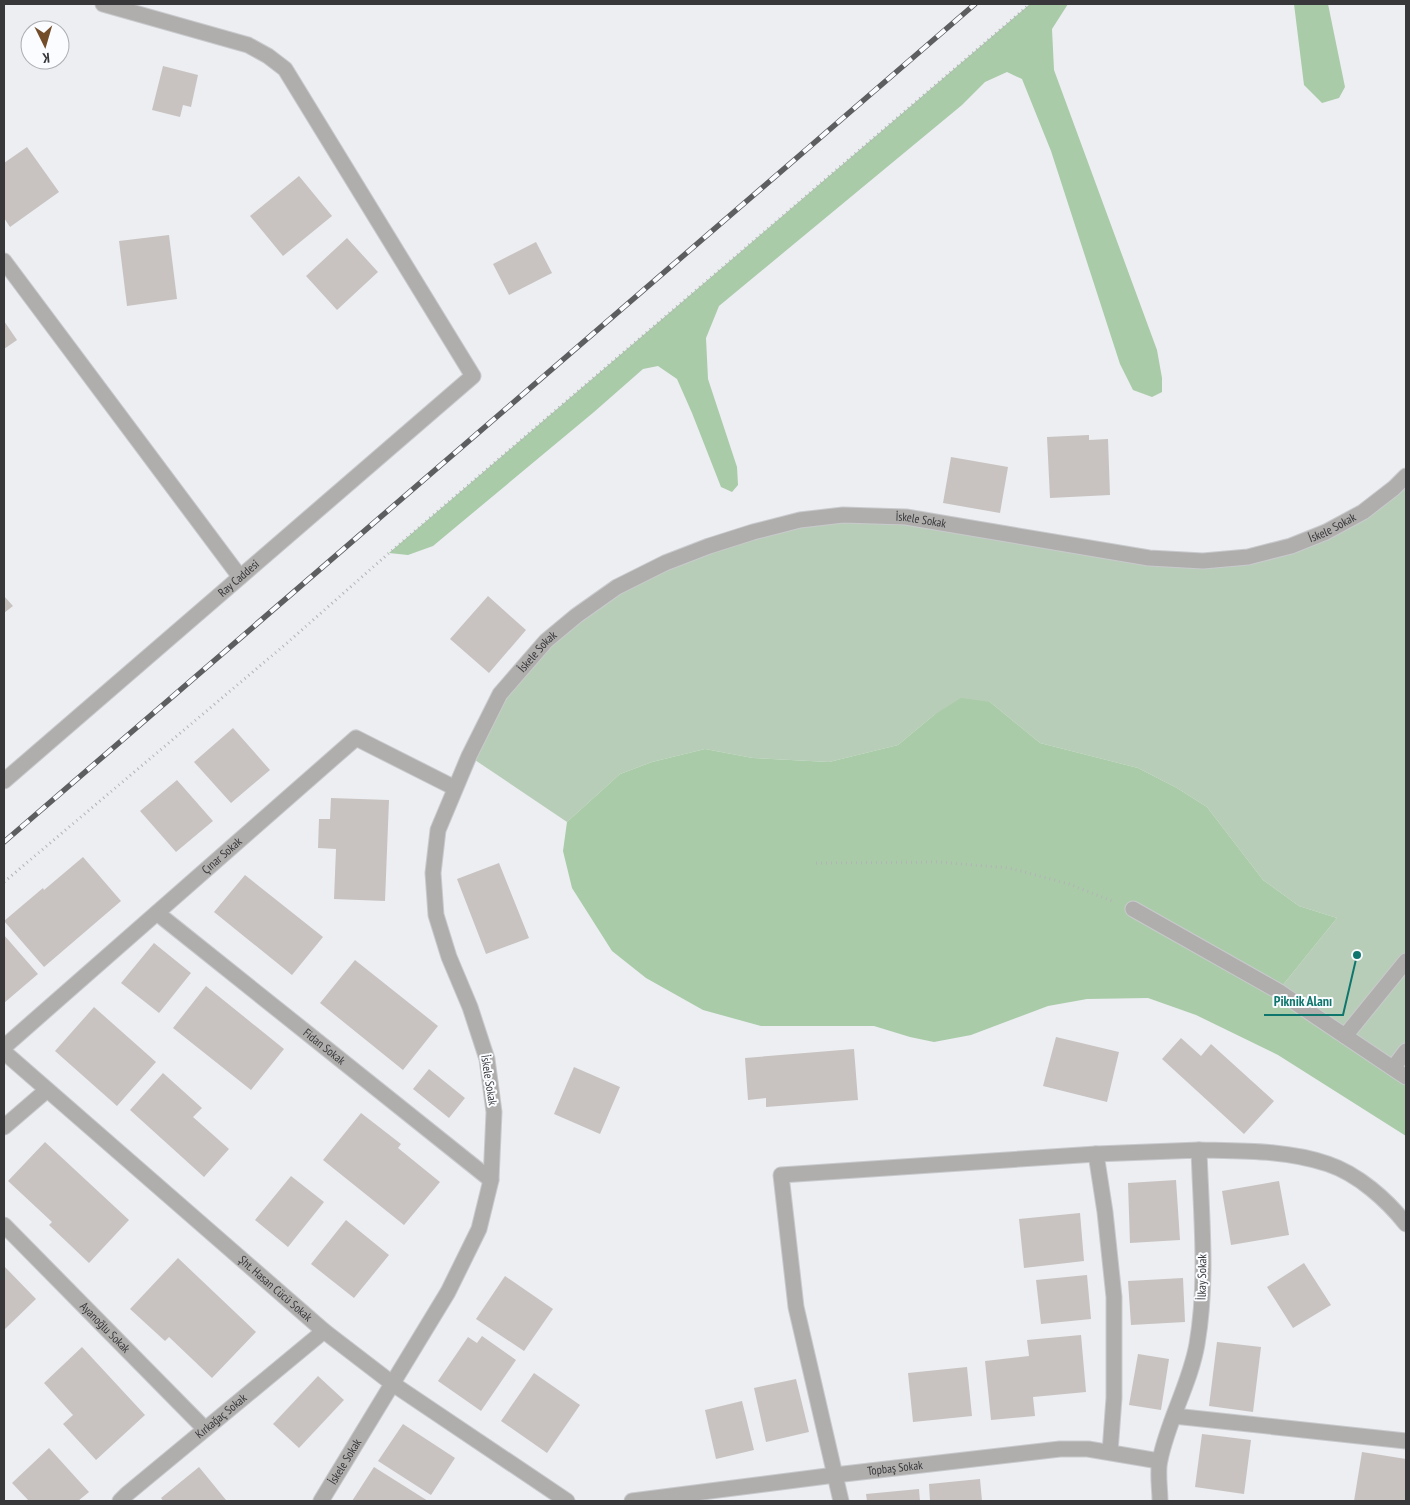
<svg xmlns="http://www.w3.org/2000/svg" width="1410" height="1505" viewBox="0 0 1410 1505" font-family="'PT Sans Narrow',sans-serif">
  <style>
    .green { fill: #b8cdb7 }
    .forest { fill: #a9cba8 }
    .building { fill: #c8c3c1 }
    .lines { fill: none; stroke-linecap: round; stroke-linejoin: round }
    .minor-casing { stroke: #c8cacd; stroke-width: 17 }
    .path { stroke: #b3b4b7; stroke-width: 3; stroke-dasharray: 1 4; stroke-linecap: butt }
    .minor { stroke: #b0aead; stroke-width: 15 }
    .rail-casing { stroke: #5d5e60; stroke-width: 5.5 }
    .rail { stroke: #fafcff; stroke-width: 4; stroke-dasharray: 11; stroke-linecap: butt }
    .labels { text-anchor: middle; stroke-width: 4; stroke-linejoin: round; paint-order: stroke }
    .street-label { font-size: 12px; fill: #38383a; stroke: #fafcff }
    .leader { fill: none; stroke: #0f766e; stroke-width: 2 }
    .callout-dot { fill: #0f766e; stroke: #fafcff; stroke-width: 2 }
    .callout-label { font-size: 14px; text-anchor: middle; font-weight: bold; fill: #0f766e; stroke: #fafcff; stroke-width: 4; stroke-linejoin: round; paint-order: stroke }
  </style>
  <rect width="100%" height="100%" fill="#eceef2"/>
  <path class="green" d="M1406 476V1077L1278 991 1337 918 1299 906 1263 880 1207 807 1177 788 1138 768 1040 743 990 702 934 715 898 745 829 762 753 758 705 749 652 762 620 774 567 822 469 756 500 694 546 641 665 563 843 515 1203 561 1326 532Z"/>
  <path class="forest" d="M1030 4H1068L1052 29 1054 70 1157 350 1162 378V392L1152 397 1133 390 1120 364 1051 151 1022 79 1007 72 985 82 962 105 719 306 706 338 708 379 737 467 738 485 732 492 721 487 692 413 677 379 658 366 643 369 594 412 433 546 408 555 389 553Z
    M1294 4H1328L1345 87 1339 98 1322 103 1304 85Z
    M961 698 990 702 1040 743 1138 768 1177 788 1207 807 1263 880 1299 906 1337 918 1278 991 1406 1077V1136L1278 1055 1196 1015 1148 998 1087 999 1048 1006 971 1035 934 1042 910 1037 874 1026H761L703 1010 646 978 612 951 572 888 563 851 567 822 620 774 652 762 705 749 753 758 829 762 898 745 934 715Z"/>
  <path class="building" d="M163 66 198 75 191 107 183 105 180 117 152 110Z
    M27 147 59 192 10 227 4 218V163Z
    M299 176 332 216 283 256 250 216Z
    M169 235 177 299 127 306 119 241Z
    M347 238 378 272 337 310 306 276Z
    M536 242 552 273 509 295 493 264Z
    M4 321 17 340 4 349Z
    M1089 435V440L1108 439 1110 495 1050 498 1047 437Z
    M951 457 1008 467 1000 513 943 503Z
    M4 596 13 606 4 613Z
    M488 596 526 630 489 673 450 639Z
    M233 728 270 770 231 803 194 762Z
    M177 780 213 821 176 852 140 811Z
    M331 798 389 800 385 901 334 899 336 849 318 848 319 819H330Z
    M83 857 121 901 44 967 4 921 43 888 44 890Z
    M499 863 529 938 486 954 457 879Z
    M245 875 323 937 292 975 214 912Z
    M4 935 38 974 4 1003Z
    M154 943 191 973 159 1013 121 983Z
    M355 960 438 1026 403 1070 320 1003Z
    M206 986 284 1049 251 1090 173 1028Z
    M94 1007 156 1062 117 1106 55 1051Z
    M1056 1037 1119 1052 1107 1102 1043 1086Z
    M1181 1038 1201 1056 1211 1044 1274 1101 1244 1134 1162 1059Z
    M854 1049 858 1100 766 1107V1098L748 1100 745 1058Z
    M574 1067 620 1087 600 1134 554 1114Z
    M429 1069 465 1098 449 1118 413 1089Z
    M163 1073 202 1108 193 1117 229 1149 204 1177 130 1110Z
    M361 1113 401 1144 398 1148 440 1182 404 1225 323 1160Z
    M45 1142 129 1220 89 1263 49 1225 52 1222 8 1181Z
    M291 1176 324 1202 288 1247 255 1220Z
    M1176 1180 1180 1240 1130 1243 1128 1183Z
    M1279 1181 1289 1235 1231 1245 1222 1191Z
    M1080 1213 1084 1261 1024 1268 1019 1219Z
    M346 1220 389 1255 354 1298 311 1264Z
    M178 1258 256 1332 212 1378 169 1337 165 1341 130 1309Z
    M1304 1263 1331 1305 1293 1328 1267 1287Z
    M4 1266 36 1299 4 1330Z
    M1087 1275 1091 1319 1041 1324 1036 1280Z
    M505 1276 553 1309 524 1351 476 1319Z
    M1183 1278 1185 1322 1131 1325 1128 1281Z
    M1081 1335 1086 1392 1033 1397 1035 1416 991 1420 985 1361 1029 1356 1027 1340Z
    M482 1336 516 1360 481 1411 438 1381 468 1337 477 1343Z
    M1217 1342 1261 1347 1253 1412 1209 1406Z
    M82 1347 145 1415 96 1460 63 1424 73 1415 44 1383Z
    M1138 1354 1169 1359 1161 1410 1129 1405Z
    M967 1367 972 1416 913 1422 908 1373Z
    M534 1373 580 1405 547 1453 501 1421Z
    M318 1376 344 1400 299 1448 273 1424Z
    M796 1379 809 1432 766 1442 754 1388Z
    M742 1401 754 1450 716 1459 705 1410Z
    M403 1424 455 1458 431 1495 378 1461Z
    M1202 1434 1251 1440 1244 1494 1195 1487Z
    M49 1448 89 1492 78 1501H29L12 1483Z
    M1362 1452 1406 1459V1501H1354Z
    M199 1467 226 1500 224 1501H163L161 1498Z
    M374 1467 428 1501H352Z
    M980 1479 982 1501H930L929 1484Z
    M919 1489 920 1501H867L866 1494Z"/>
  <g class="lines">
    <defs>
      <g id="minor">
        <path d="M4 261 240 577"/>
        <path id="s1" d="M4 781 473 376 285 69 268 56 248 45 103 4"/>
        <path d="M1133 909 1278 991 1406 1077"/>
        <path id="s2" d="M157 913 491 1180"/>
        <path d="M1345 1036 1406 961"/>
        <path id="s3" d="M4 1047 356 738 455 788"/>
        <path id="s4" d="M4 1052 324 1331 393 1384 567 1501"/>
        <path d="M1393 1068 1406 1051"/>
        <path d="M4 1127 47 1090"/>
        <path d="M1199 1150C1242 1151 1287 1150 1328 1164 1358 1174 1387 1200 1406 1224"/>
        <path d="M1096 1154 1105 1212 1114 1297V1398L1110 1452"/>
        <path id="s5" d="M4 1225 205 1429"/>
        <path d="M1174 1416 1406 1441"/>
        <path id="s6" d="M120 1501 127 1494 324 1331"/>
        <path id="s7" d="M321 1501 448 1292 479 1229 491 1180 494 1112 487 1059 470 1007 449 957 436 915 433 873 438 830 469 756 500 694 546 641 576 616 617 587 665 563 709 546 753 532 800 520 843 515 906 517 1149 558 1203 561 1248 557 1291 546 1326 532 1363 512 1394 488 1406 476"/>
        <path id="s8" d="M632 1501 835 1475 1060 1449H1088L1159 1461"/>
        <path d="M841 1501 796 1307 781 1175 1096 1154 1199 1150C1201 1214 1208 1280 1197 1344 1190 1384 1168 1420 1160 1460 1157 1472 1160 1488 1160 1501"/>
      </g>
    </defs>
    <use href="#minor" class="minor-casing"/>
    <path class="path" d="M816 863 939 862 1009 868 1069 884 1112 901
      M4 882 287 643 389 553 1030 4"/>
    <use href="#minor" class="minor"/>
    <defs>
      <path id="rail" d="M4 842 975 4"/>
    </defs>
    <use href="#rail" class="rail-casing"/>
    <use href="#rail" class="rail"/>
  </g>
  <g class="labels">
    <g class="street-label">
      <text dy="4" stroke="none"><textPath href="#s7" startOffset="1351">İskele Sokak</textPath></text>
      <text dy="4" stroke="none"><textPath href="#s7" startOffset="1771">İskele Sokak</textPath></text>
      <text dy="4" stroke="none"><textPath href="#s1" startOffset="310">Ray Caddesi</textPath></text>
      <text dy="4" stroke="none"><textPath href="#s7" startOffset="931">İskele Sokak</textPath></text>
      <text dy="4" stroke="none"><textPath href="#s3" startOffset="290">Çınar Sokak</textPath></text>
      <text dy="4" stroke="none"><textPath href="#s2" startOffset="214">Fidan Sokak</textPath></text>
      <text transform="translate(489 1080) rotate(81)" y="4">İskele Sokak</text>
      <text transform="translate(1202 1277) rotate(-89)" y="4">İlkay Sokak</text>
      <text dy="4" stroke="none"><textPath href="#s4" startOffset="360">Şht. Hasan Cücü Sokak</textPath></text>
      <text dy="4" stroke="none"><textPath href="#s5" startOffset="144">Ayanoğlu Sokak</textPath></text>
      <text dy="4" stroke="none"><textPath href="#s6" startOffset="132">Kırkağaç Sokak</textPath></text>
      <text dy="4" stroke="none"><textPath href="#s7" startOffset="46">İskele Sokak</textPath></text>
      <text dy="4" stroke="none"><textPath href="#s8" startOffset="265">Topbaş Sokak</textPath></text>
    </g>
  </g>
  <path class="leader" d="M1357 955L1343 1015H1264"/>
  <circle class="callout-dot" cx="1357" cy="955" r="5"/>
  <g class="callout-label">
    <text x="1303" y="1006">Piknik Alanı</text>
  </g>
  <rect width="1410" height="1505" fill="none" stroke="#38383a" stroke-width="10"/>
  <g transform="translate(45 45) rotate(175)"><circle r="24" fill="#fafcff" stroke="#acaeb0"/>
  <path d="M0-4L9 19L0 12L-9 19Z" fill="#734c2a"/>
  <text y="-8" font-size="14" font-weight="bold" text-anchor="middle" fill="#38383a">K</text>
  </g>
</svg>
